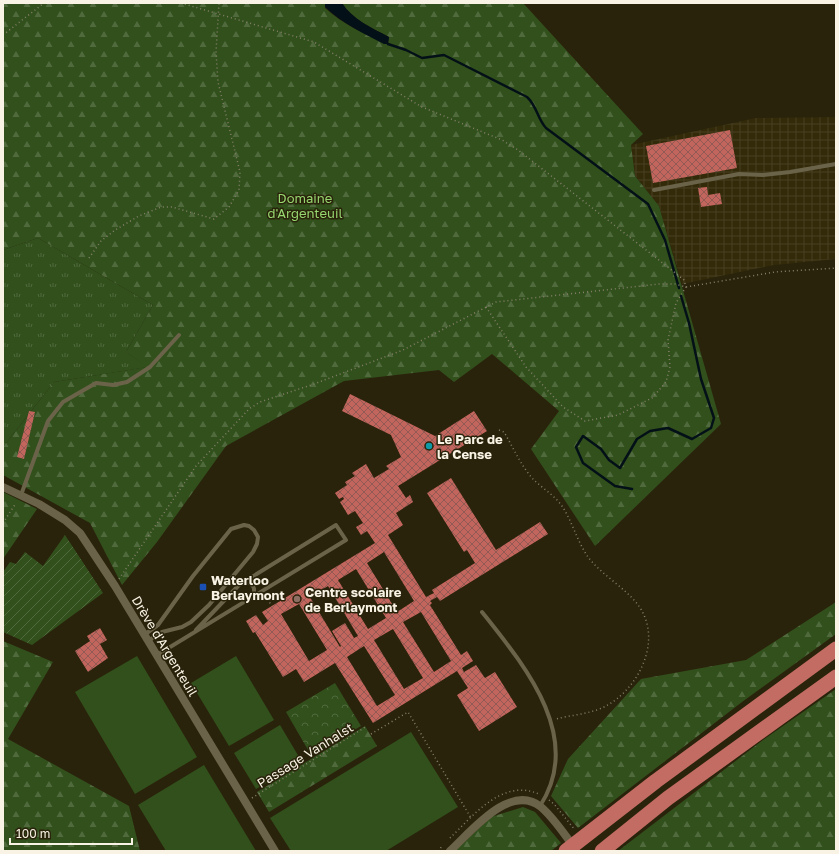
<svg xmlns="http://www.w3.org/2000/svg" width="839" height="854" viewBox="0 0 839 854" font-family="'Golos Text',sans-serif">
  <style>
    .industrial { fill: url(#industrial-grid) }
    .grass { fill: url(#grass-tufts) }
    .forest { fill: url(#forest-firs) }
    .park { fill: url(#park-crowns) }
    .garden { fill: url(#garden-furrows) }
    .pitch { fill: #31501c }
    .water { fill: #041017 }
    .lines { fill: none; stroke-linecap: round; stroke-linejoin: round }
    .stream { stroke: #041017; stroke-width: 2.5 }
    .building { fill: url(#building-cross-hatch); fill-rule: evenodd }
    .path { stroke: #86806c; stroke-width: 1.5; stroke-dasharray: 1 3; stroke-linecap: butt }
    .lane { stroke: #6b6349; stroke-width: 4 }
    .street { stroke: #6b6349; stroke-width: 8 }
    .highway { stroke: #c36c63; stroke-width: 15 }
    .culture-dot { fill: #0f9aa8; stroke: #2a230b; stroke-width: 1.5 }
    .transit-dot { fill: #1a4fb4; stroke: #2a230b; stroke-width: 1.5 }
    .education-dot { fill: #8d6e63; stroke: #2a230b; stroke-width: 1.5 }
    .labels { text-anchor: middle; stroke-width: 3; stroke-linejoin: round; paint-order: stroke }
    .park-label { font-size: 13px; fill: #96d66f; stroke: #2a230b }
    .poi-label { font-size: 13px; font-weight: bold; fill: #f8f3e4; stroke: #2a230b; text-anchor: start }
    .street-label { font-size: 13px; fill: #f8f3e4; stroke: #2a230b }
  </style>
  <defs>
    <pattern id="industrial-grid" width="8" height="8" patternUnits="userSpaceOnUse"><rect width="8" height="8" fill="#332a09"/><path d="M0 4h8M4 0v8" fill="none" stroke="#473f21"/></pattern>
    <pattern id="grass-tufts" width="24" height="20" patternUnits="userSpaceOnUse"><rect width="24" height="20" fill="#31501c"/><path d="M3 7l-1-3M5 7V3M7 7l1-3M15 17l-1-3M17 17v-4M19 17l1-3" fill="none" stroke="#506a3d"/></pattern>
    <pattern id="forest-firs" width="22" height="20" patternUnits="userSpaceOnUse"><rect width="22" height="20" fill="#31501c"/><path d="M5 1l3.5 6h-7zM16 11l3.5 6h-7z" fill="#506a3d"/></pattern>
    <pattern id="park-crowns" width="20" height="18" patternUnits="userSpaceOnUse"><rect width="20" height="18" fill="#31501c"/><path d="M2 6a3 3 0 1 1 6 0M12 15a3 3 0 1 1 6 0" fill="none" stroke="#506a3d"/></pattern>
    <pattern id="garden-furrows" width="10" height="10" patternUnits="userSpaceOnUse"><rect width="10" height="10" fill="#31501c"/><path d="M-1 1l2-2M0 10L10 0M9 11l2-2" fill="none" stroke="#506a3d"/></pattern>
    <pattern id="building-cross-hatch" width="8" height="8" patternUnits="userSpaceOnUse"><rect width="8" height="8" fill="#c2655d"/><path d="M0 0l8 8M0 8l8-8" fill="none" stroke="#925a53"/></pattern>
  </defs>
  <rect width="100%" height="100%" fill="#2a230b"/>
  <path class="industrial" d="M836 117V259L774 265 682 284 659 206 635 176 631 145 756 118Z"/>
  <path class="grass" d="M38 238 153 305 126 352 148 367 54 382 3 447V250Z"/>
  <path class="forest" d="M3 3H325V8C344 25 365 34 388 44L389 37C372 28 352 19 342 3H523L643 134 631 145 635 176 659 206 721 424 595 546 531 449 559 411 492 354 454 382 439 370 344 381 226 446 157 542 122 585 90 523 3 475V447L54 382 147 367 126 352 153 305 38 238 3 250Z
    M3 492 37 509 3 559Z
    M836 602V634L742 702 578 828 551 796 568 759 641 679 746 660Z
    M3 641 53 662 8 739 129 806 140 851H3Z
    M836 689V851H618L763 740Z
    M365 726 377 746 269 812 257 792Z
    M523 807 535 812 561 843 551 851H455L491 817Z"/>
  <path class="park" d="M335 683 361 726 311 755 286 712Z"/>
  <path class="garden" d="M65 535 103 593 32 645 3 632V572L10 562 16 564 25 552 43 566Z"/>
  <path class="pitch" d="M137 656 197 757 135 794 75 692Z
    M236 656 274 720 229 746 191 683Z
    M280 725 302 762 256 789 234 753Z
    M411 732 458 807 386 851H291L270 818Z
    M204 765 256 851H166L138 805Z"/>
  <path class="water" d="M325 3H342C352 19 372 28 389 37L388 44H384C363 33 343 24 325 7Z"/>
  <g class="lines">
    <path class="stream" d="M388 44 406 50 422 58 444 55 527 97C537 106 537 118 546 128L648 204 665 240 679 288
      M632 489 615 486 583 463 576 447 583 436 601 449 609 460 620 468 637 439 650 431 668 428 692 439 711 428 714 418 701 379 689 323 681 296"/>
  </g>
  <path class="building" d="M730 130 737 168 653 183 646 146Z
    M707 187 708 195 720 193 722 204 701 207 698 188Z
    M350 394 435 436 474 411 487 431 398 486 406 498 410 495 413 502 396 513 403 525 388 535 426 597 434 593 432 590 475 563 467 550 464 552 427 493 451 478 496 550 540 522 548 534 440 601 437 597 430 601 432 603 430 605 461 655 467 651 473 661 462 668 464 672 476 665 485 678 495 672 517 707 479 731 457 695 468 688 457 671 373 723 335 663 304 682 296 669 283 677 255 632 253 633 246 621 256 615 263 625 268 621 262 612 375 543 367 531 361 535 356 527 363 523 355 511 348 515 340 502 344 499 343 497 339 499 335 493 347 485 345 482 355 476 352 473 366 464 374 478 389 469 386 466 401 457 391 435 342 411ZM384 552 414 601 397 612 367 563ZM356 569 386 618 368 629 338 580ZM328 586 358 636 354 638 345 623 332 631 341 646 340 647 310 597ZM299 604 327 650 309 661 281 614ZM421 612 451 661 434 672 403 622ZM393 629 423 678 404 689 374 640ZM364 646 395 695 377 706 347 657Z
    M29 411 35 412 24 459 17 457Z
    M100 628 107 640 100 644 108 658 88 672 75 651 90 641 87 636Z"/>
  <g class="lines">
    <path class="path" d="M181 3 314 42 422 107 502 140 518 150 664 264 684 280 686 287 676 303 668 340 670 367 666 382 652 398 618 415 585 421 563 407 526 367 486 307
      M3 35 44 3
      M89 258 101 241 115 230 139 216 161 207H172L214 219 229 207 239 190 240 172 218 82 216 52 219 3
      M499 430 504 432C513 447 521 466 533 479 542 488 554 495 562 506 572 521 577 541 588 557 603 577 633 592 643 613 660 647 636 690 606 706 591 714 571 715 556 719
      M3 523 16 503
      M119 579 196 466 249 409 260 402 314 384 403 350 496 302 659 284H675L686 287 775 272 836 268
      M265 596 272 606
      M371 734 408 712 471 818
      M252 798 367 726
      M549 800 554 804 575 830
      M450 838C473 816 502 778 539 794
      M438 851 443 845"/>
    <path class="lane" d="M654 190 739 174 763 175 790 172 836 164
      M21 495 48 421 63 402 96 383 113 385 127 382 150 367 179 335
      M244 581C253 583 256 588 253 596
      M482 612C524 665 585 737 540 806
      M144 635 158 625 193 576 231 529 244 525 249 526 254 530 258 537 257 544 253 552 209 605 191 622 182 627 162 632 148 641
      M157 655 346 540 336 525 239 585 196 630"/>
    <path class="street" d="M3 487 39 504 65 520 80 533 115 586 275 851
      M450 851C471 832 510 782 541 807 554 818 564 834 574 847"/>
    <path class="highway" d="M566 851 656 781 836 649
      M602 851 668 798 836 677"/>
  </g>
  <circle class="culture-dot" cx="429" cy="446" r="4"/>
  <rect class="transit-dot" x="199" y="583" width="8" height="8" rx="2"/>
  <circle class="education-dot" cx="297" cy="599" r="4"/>
  <g class="labels">
    <g class="park-label">
      <text x="305" y="203">Domaine<tspan x="305" dy="15">d'Argenteuil</tspan></text>
    </g>
    <g class="poi-label">
      <text x="437" y="444">Le Parc de<tspan x="437" dy="15">la Cense</tspan></text>
      <text x="211" y="585">Waterloo<tspan x="211" dy="15">Berlaymont</tspan></text>
      <text x="305" y="597">Centre scolaire<tspan x="305" dy="15">de Berlaymont</tspan></text>
    </g>
    <g class="street-label">
      <text transform="translate(165 646) rotate(59)" y="5">Drève d'Argenteuil</text>
      <text transform="translate(305 755) rotate(-32)" y="5">Passage Vanhalst</text>
    </g>
  </g>
  <rect width="839" height="854" fill="none" stroke="#f8f3e4" stroke-width="8"/>
  <path d="M10 838v6h122v-6" fill="none" stroke="#f8f3e4" stroke-width="2"/>
  <text x="16" y="838" font-size="12" fill="#f8f3e4" stroke="#2a230b" stroke-width="3" paint-order="stroke">100 m</text>
</svg>
